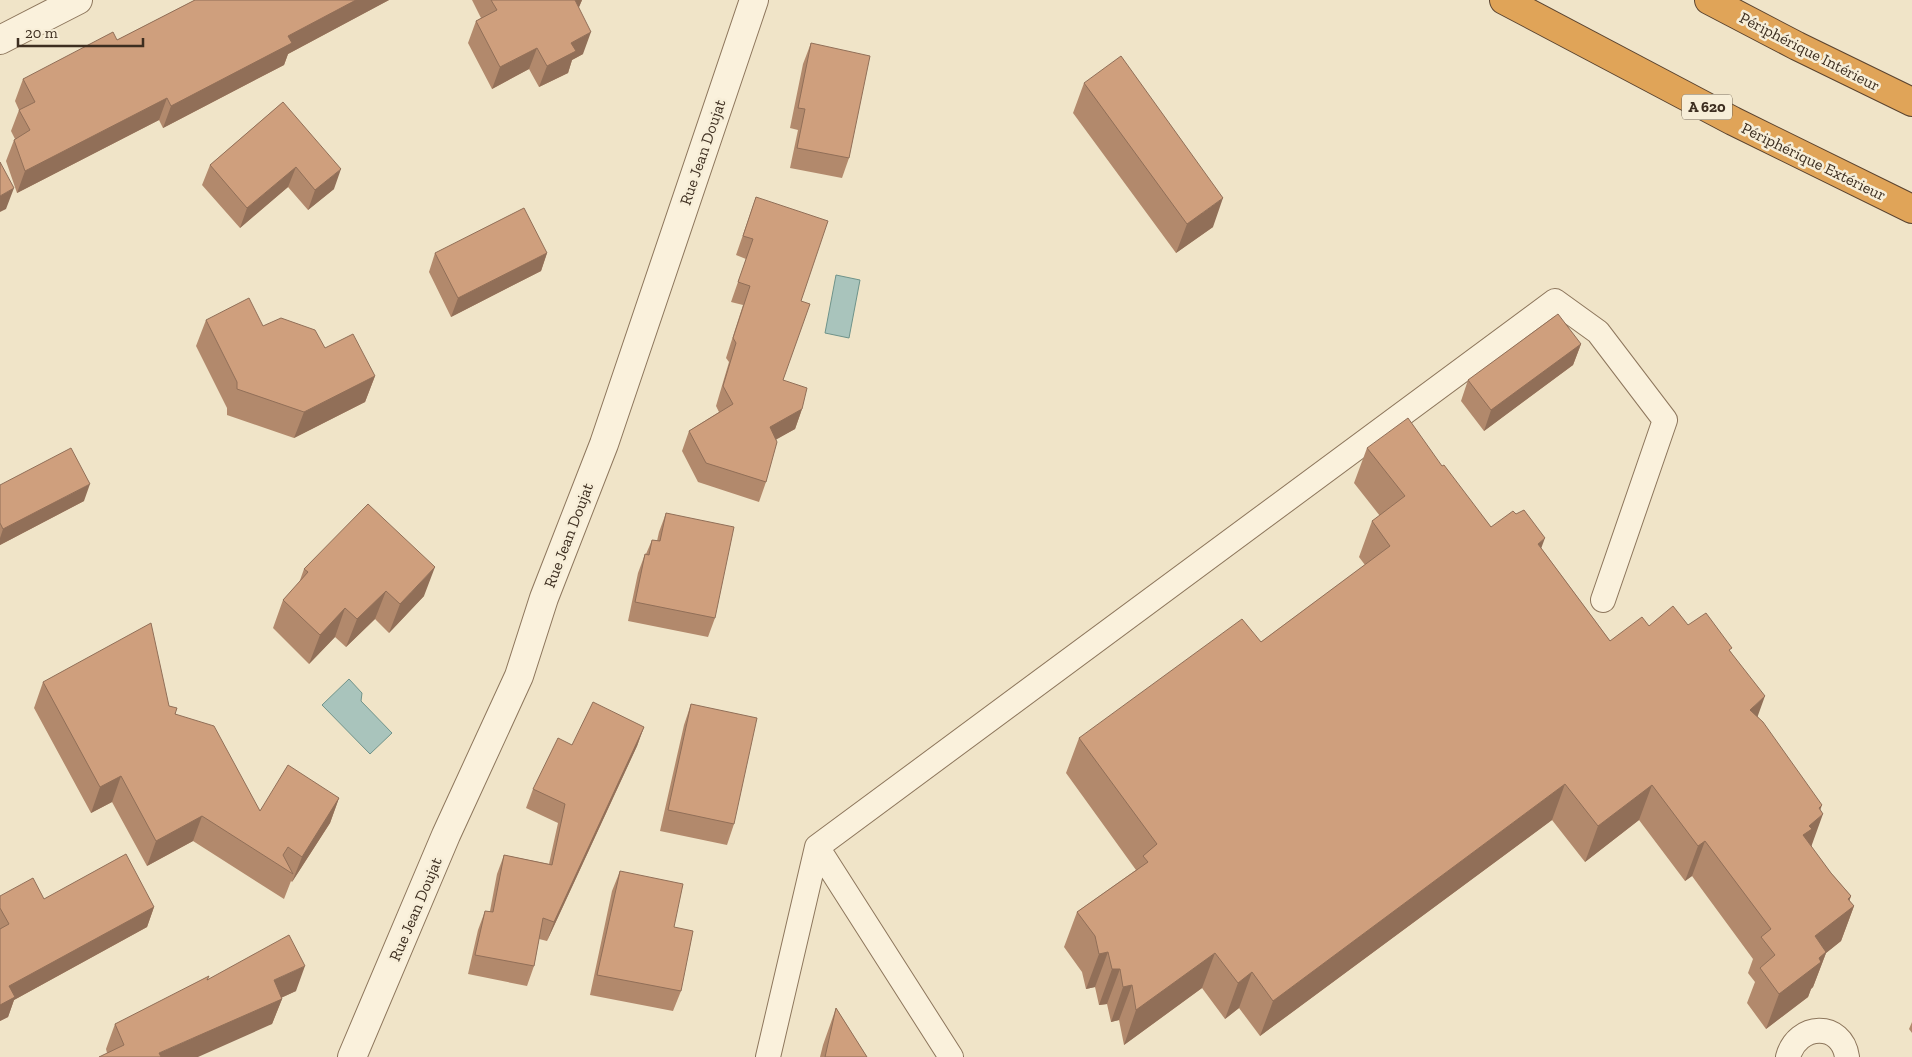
<svg xmlns="http://www.w3.org/2000/svg" width="1912" height="1057" viewBox="0 0 1912 1057" font-family="'Zilla Slab',serif">
  <style>
    .water { fill: #a9c4bc; stroke: #6f938a }
    .lines { fill: none; stroke-linecap: round; stroke-linejoin: round }
    .service-casing { stroke: #8d765c; stroke-width: 26 }
    .minor-casing { stroke: #8d765c; stroke-width: 30 }
    .motorway-casing { stroke: #5b4430; stroke-width: 30 }
    .service { stroke: #faf1dc; stroke-width: 24 }
    .minor { stroke: #faf1dc; stroke-width: 28 }
    .motorway { stroke: #e0a458; stroke-width: 28 }
    .wall { fill: #b2896c }
    .shaded-wall { fill: #916f58 }
    .building { fill: #cf9f7d; stroke: #916f58 }
    .labels { text-anchor: middle; stroke-width: 5; stroke-linejoin: round; paint-order: stroke }
    .shield { fill: #f7eed8; stroke: #756857; stroke-width: 1 }
    .shield-label { font-size: 15px; font-weight: bold; fill: #3d2e20 }
    .street-label { font-size: 16px; fill: #3d2e20; stroke: #f7eed8 }
  </style>
  <rect width="100%" height="100%" fill="#f0e4c8"/>
  <path class="water" d="M836 275 860 280 849 338 825 333Z
    M349 679 362 693 361 701 392 733 370 754 322 705Z"/>
  <g class="lines">
    <defs>
      <path id="service" d="M768 1057 817 847
        M951 1057 817 847 1555 301 1598 332 1665 420 1603 600
        M1788 1057C1797 1023 1842 1021 1847 1057"/>
      <path id="minor" d="M0 40 78 0
        M352 1057 446 835 519 676 544 598 604 444 754 0"/>
      <path id="motorway" d="M1504 0 1733 121 1912 209
        M1709 0 1797 46 1912 102"/>
    </defs>
    <use href="#service" class="service-casing"/>
    <use href="#minor" class="minor-casing"/>
    <use href="#motorway" class="motorway-casing"/>
    <use href="#service" class="service"/>
    <use href="#minor" class="minor"/>
    <use href="#motorway" class="motorway"/>
  </g>
  <path class="wall" d="M195 0H389L288 54 284 65 163 128 159 120 17 193 6 161 14 140 15 139 11 131 19 110 15 101 23 79 117 40Z
    M472 0H582L579 7 583 54 572 60 568 73 539 87 529 69 492 89 468 43 476 21 481 18Z
    M811 43 849 158 842 178 790 168 798 130 790 128 803 64Z
    M1084 83 1213 227 1176 253 1073 113Z
    M283 102 334 189 308 210 288 187 240 228 202 185 210 165Z
    M756 197 801 301 783 380 802 409 795 429 776 439 766 482 759 502 698 482 682 451 689 431 719 412 716 406 729 362 726 358 743 305 731 302 746 259 736 255Z
    M435 253H547L541 271 451 317 429 272Z
    M206 320 263 326 325 348 375 376 365 402 294 438 227 415V408L196 346Z
    M1581 344 1573 365 1484 431 1461 401 1468 380Z
    M1367 448 1442 466 1491 527 1541 548 1610 641 1649 626 1688 625 1731 652 1758 717 1820 810 1811 847 1831 873 1851 896 1849 901 1854 906 1841 941 1826 953 1813 987 1811 989 1808 997 1766 1029 1747 1003 1755 982 1748 973 1753 959 1692 876 1685 881 1639 820 1585 862 1552 820 1260 1036 1239 1008 1225 1019 1202 988 1124 1045 1119 1020 1111 1022 1107 1004 1099 1005 1095 987 1086 989 1082 972 1064 947 1077 912 1136 870 1066 773 1079 738 1261 642 1365 565 1359 557 1372 521 1380 516 1354 483Z
    M0 485 84 501 0 545Z
    M666 513 715 618 708 637 628 621 638 573 645 554H646L652 540 657 541 659 532Z
    M304 569 424 596 389 633 375 619 346 647 335 637 309 664 273 628 283 600 299 583Z
    M43 682 169 706 260 811 339 798 330 823 292 882 291 881 284 899 193 841 147 866 112 802 91 813 34 708Z
    M691 704 734 824 727 845 660 831 684 725Z
    M644 727 637 746 547 941 539 939 534 966 527 986 468 974 478 930 485 911H490L497 874 504 855 549 864 558 823 526 808 533 789 572 745Z
    M620 871 674 927 681 991 673 1011 590 995 612 891Z
    M0 896 44 899 154 907 147 927 14 1000 8 1017 0 1021Z
    M208 979 296 991 281 998 282 999 272 1024 107 1053 106 1049 115 1024Z
    M836 1008 867 1057H820L823 1045Z
    M1912 1022V1033L1909 1029Z"/>
  <path class="shaded-wall" d="M356 0H389L288 54 284 65 163 128 171 106 288 36Z
    M570 0H582L579 7 564 15Z
    M591 32 583 54 572 60 568 73 539 87 547 66 571 43Z
    M537 48 529 69 492 89 500 67Z
    M167 98 159 120 17 193 25 171Z
    M296 167 288 187 240 228 247 208Z
    M341 169 334 189 308 210 315 190Z
    M14 188 6 209 0 212V196Z
    M1223 198 1213 227 1176 253 1187 224Z
    M547 253 541 271 451 317 458 298Z
    M1581 344 1573 365 1484 431 1491 410Z
    M375 376 365 402 294 438 304 412Z
    M802 409 795 429 763 447 770 427Z
    M90 484 84 501 0 545V538L3 529Z
    M1545 538 1532 573 1538 544Z
    M435 567 424 596 389 633 400 604Z
    M386 591 375 619 346 647 357 619Z
    M345 608 335 637 309 664 320 635Z
    M1765 696 1752 732 1750 710Z
    M644 727 637 746 547 941 554 922Z
    M121 776 112 802 91 813 100 787Z
    M1565 784 1552 820 1260 1036 1273 1001Z
    M1652 785 1639 820 1585 862 1598 826Z
    M339 798 330 823 292 882 302 857Z
    M1822 805 1817 819 1823 814 1810 850 1803 835 1819 808Z
    M202 816 193 841 147 866 156 841Z
    M1705 841 1692 876 1685 881 1698 846Z
    M1851 896 1845 913 1854 906 1841 941 1826 953 1813 987 1811 989 1808 997 1766 1029 1779 994 1815 936 1848 899Z
    M154 907 147 927 14 1000 8 1017 0 1021V1005L9 986Z
    M1108 952 1095 987 1086 989 1099 954Z
    M1215 953 1202 988 1124 1045 1136 1010Z
    M305 966 296 991 265 1005 274 980Z
    M1112 969H1120L1107 1004 1099 1005Z
    M1252 972 1239 1008 1225 1019 1238 983Z
    M1132 985 1119 1020 1111 1022 1123 987Z
    M282 999 272 1024 198 1057H158L159 1053Z"/>
  <path class="building" d="M195 0H356L288 36 292 43 171 106 167 98 25 171 14 140 30 130 19 110 35 102 23 79 113 32 117 40Z
    M491 0H575L591 32 571 43 576 51 547 66 537 48 500 67 476 21 497 10Z
    M811 43 870 56 849 158 797 148 805 109 798 108Z
    M1121 56 1223 198 1187 224 1084 83Z
    M283 102 341 169 315 190 296 167 247 208 210 165Z
    M0 162 14 188 0 196Z
    M756 197 828 221 801 301 810 304 783 380 807 388 802 409 770 427 777 442 766 482 706 463 689 431 733 404 723 386 736 343 733 338 750 286 738 282 753 239 743 236Z
    M524 208 547 253 458 298 435 253Z
    M249 298 263 326 281 318 315 330 325 348 353 334 375 376 304 412 237 389V382L206 320Z
    M1558 314 1581 344 1491 410 1468 380Z
    M1408 418 1442 466 1444 465 1491 527 1513 511 1516 514 1524 510 1545 538 1538 544 1610 641 1642 617 1649 626 1673 606 1688 625 1706 613 1732 648 1729 650 1765 696 1750 710 1763 722 1822 805 1819 808 1823 814 1809 826 1812 829 1803 835 1831 873 1851 896 1848 899 1854 906 1815 936 1826 952 1819 958 1821 962 1779 994 1760 968 1775 955 1761 937 1771 929 1705 841 1698 846 1652 785 1598 826 1565 784 1273 1001 1252 972 1238 983 1215 953 1136 1010 1132 985 1123 987 1120 969H1112L1108 952 1099 954 1095 936 1077 912 1148 862 1143 856 1157 844 1079 738 1242 619 1261 642 1390 546 1372 521 1405 496 1367 448Z
    M71 448 90 484 3 529 0 523V485Z
    M368 504 435 567 400 604 386 591 357 619 345 608 320 635 283 600 308 572 304 569Z
    M666 513 734 527 715 618 635 602 645 554 649 555 652 540 660 541Z
    M151 623 169 706 177 708 175 714 214 726 260 811 288 765 339 798 302 857 288 847 283 855 293 874 202 816 156 841 121 776 100 787 43 682Z
    M593 702 644 727 554 922 543 918 534 966 475 955 485 911 493 912 504 855 552 865 565 804 533 789 558 738 572 745Z
    M691 704 757 718 734 824 668 810Z
    M126 854 154 907 9 986 15 997 0 1005V929L9 924 0 908V896L33 878 44 899Z
    M620 871 683 884 674 927 693 931 681 991 597 975Z
    M289 935 305 966 274 980 282 999 159 1053 161 1057H99L124 1045 115 1024 209 976 207 980Z
    M836 1008 867 1057H825Z"/>
  <g class="labels">
    <rect class="shield" x="1682" y="94.5" width="50" height="25" rx="4"/>
    <g class="shield-label">
      <text x="1707" y="112">A 620</text>
    </g>
    <g class="street-label">
      <text transform="translate(1810 51) rotate(27)" y="6">Périphérique Intérieur</text>
      <text transform="translate(702 152) rotate(-71)" y="6">Rue Jean Doujat</text>
      <text transform="translate(1814 161) rotate(26)" y="6">Périphérique Extérieur</text>
      <text transform="translate(568 535) rotate(-69)" y="6">Rue Jean Doujat</text>
      <text transform="translate(415 909) rotate(-67)" y="6">Rue Jean Doujat</text>
    </g>
  </g>
  <path d="M18 38v8h125v-8" fill="none" stroke="#3d2e20" stroke-width="2.5"/>
  <text x="25" y="38" font-size="15" fill="#3d2e20" stroke="#f7eed8" stroke-width="4" paint-order="stroke">20 m</text>
</svg>
